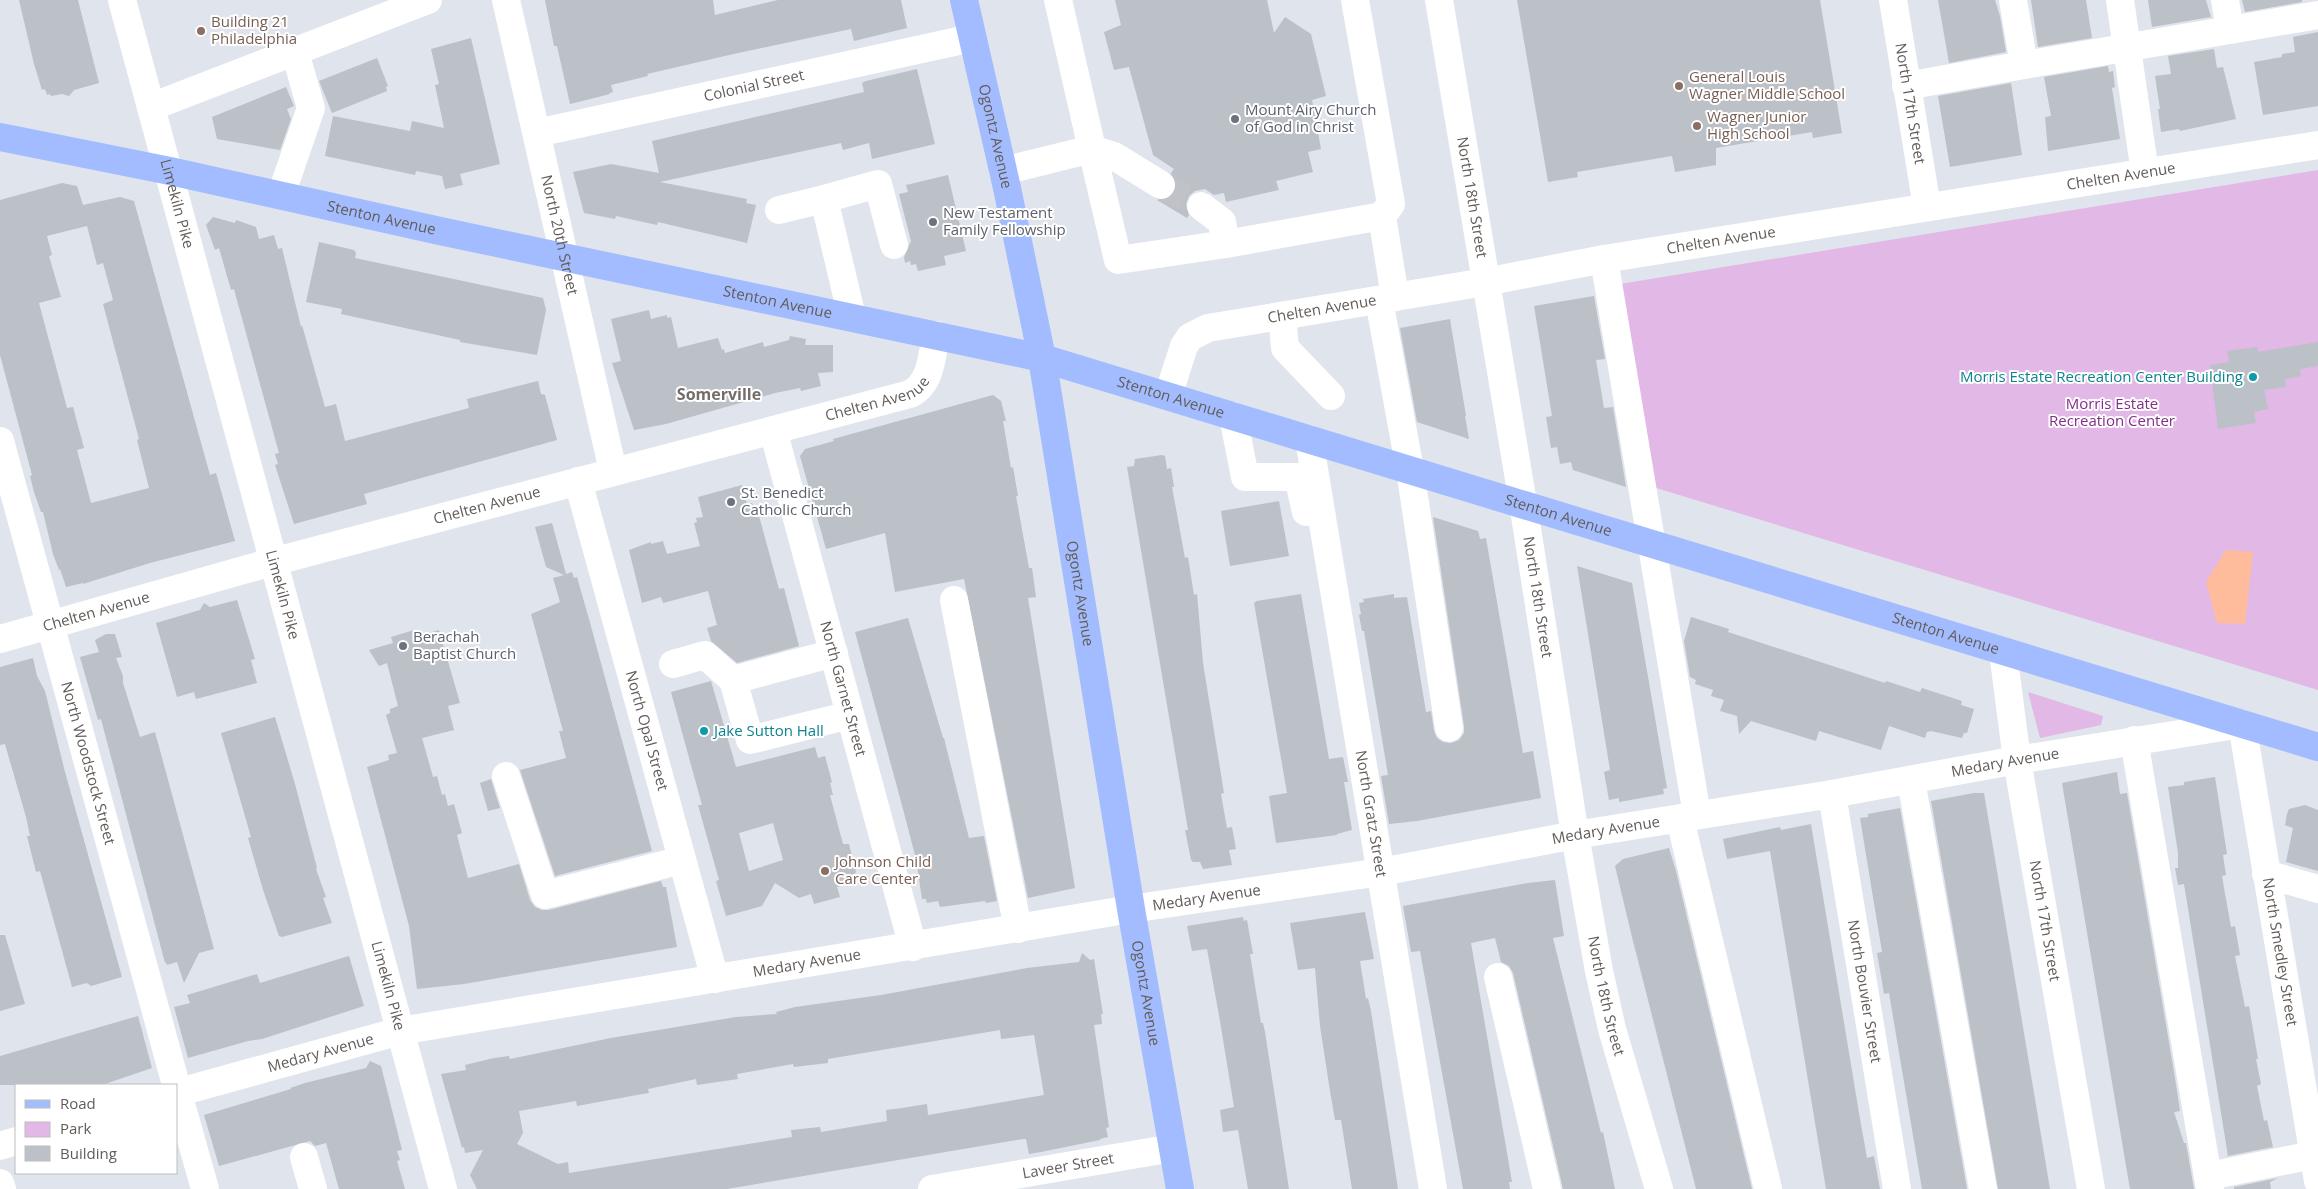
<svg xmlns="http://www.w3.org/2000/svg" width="2318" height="1189" viewBox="0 0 2318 1189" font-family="'Open Sans',sans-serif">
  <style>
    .green { fill: #e2b8e7 }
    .water { fill: #ffbc9d }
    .building { fill: #bcc0c7; fill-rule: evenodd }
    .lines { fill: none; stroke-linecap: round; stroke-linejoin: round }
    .minor-tunnel { stroke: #c0c2c8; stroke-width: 28; stroke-dasharray: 28 14; stroke-linecap: butt }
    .minor { stroke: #fff; stroke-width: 28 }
    .major { stroke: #a2bcff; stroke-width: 28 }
    .education-dot { fill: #8d6e63; stroke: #fff; stroke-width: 2 }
    .worship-dot { fill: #6b7280; stroke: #fff; stroke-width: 2 }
    .culture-dot { fill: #0f9aa8; stroke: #fff; stroke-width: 2 }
    .labels { text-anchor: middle; stroke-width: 4; stroke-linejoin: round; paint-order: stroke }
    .education-label { font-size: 15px; fill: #785e54; stroke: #fff; text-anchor: start }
    .street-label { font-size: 15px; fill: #625c58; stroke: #fff }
    .worship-label { font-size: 15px; fill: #5b616d; stroke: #fff; text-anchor: start }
    .culture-label { font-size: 15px; fill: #0d838f; stroke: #fff; text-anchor: end }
    .park-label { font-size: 15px; fill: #832e8a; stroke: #fff }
    .neighbourhood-label { font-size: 16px; font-weight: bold; fill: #746d69; stroke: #fff }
  </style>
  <rect width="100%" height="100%" fill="#dfe4ed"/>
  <path class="green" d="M2318 170V690L1653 487 1620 284Z
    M2028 692 2103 716 2101 725 2040 738Z"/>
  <path class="water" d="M2226 550 2253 552 2245 624 2217 623 2206 582Z"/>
  <path class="building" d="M19 0H78L99 83 74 90 69 96 62 94 51 96 50 94 47 95 45 89 42 90 34 64Z
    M545 0H713L715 15 778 0H901L907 28 854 41 851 29 738 53 647 74 648 76 611 85 613 92 609 93 610 94 570 104 557 46H554Z
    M1115 0H1267L1274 33 1285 17 1311 34 1326 96 1312 100 1321 149 1308 152 1313 172 1276 181 1279 190 1226 202 1224 193 1214 195 1205 189 1195 191 1189 196 1186 204 1189 215 1187 218 1157 200 1168 199 1174 193 1177 185 1171 173 1174 169 1153 155 1129 67 1114 70 1104 32 1121 25Z
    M1517 0H1820L1842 133 1813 138 1812 132 1716 148V165L1675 172 1672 156 1577 172 1578 177 1548 182Z
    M1938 0H1995L2000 16 2006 52 1949 63Z
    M2031 0H2086L2092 38 2038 47Z
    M2148 0H2206L2211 17 2152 27Z
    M2242 0H2302V2L2245 12Z
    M2318 32V106L2263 115 2254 62 2282 57V54L2295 52 2293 37Z
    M471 38 500 164 460 174 463 185 445 189 442 176 416 171 415 175 325 156 333 116 410 131 412 121 444 128 435 85 439 84 431 49Z
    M2214 49 2217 68 2223 67 2236 119 2180 131 2179 129 2161 132 2158 109H2160L2155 76 2171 74 2168 56Z
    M377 58 388 86 386 87 387 91 332 113 319 81Z
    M2108 66 2109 72 2113 71 2115 87 2112 88 2120 139 2048 151 2045 117 2051 116 2044 77Z
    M917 69 935 144 872 159 869 143 843 150 841 143 660 182 747 199 746 203 756 205 747 243 658 222 657 225 616 216 615 219 584 213 573 172 611 164 659 173 652 141 864 92 862 83 866 81Z
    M2011 83 2022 155 1950 167 1938 96Z
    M286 87 294 106 287 109 291 119 280 150 217 139 212 117Z
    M948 175 966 251 944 256 946 265 918 271 916 264 911 265 910 261 905 263 904 257 911 241 899 194 908 192 906 185Z
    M62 183 77 186 83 205 120 197 134 201 210 475 216 473 235 541 150 563 83 584V583L66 587 60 569 59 570 53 554 43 512H41L34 492 30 476 32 475 0 355V200ZM87 226 97 265 103 263 113 300 103 304 139 439 137 440 149 488 91 503 77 450 84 448 73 407 67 408 39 303 61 297 49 256 52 255 47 236Z
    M213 217 235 223 236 220 256 227 259 239 274 235 278 249 282 248 301 327 302 325 325 407 336 404 345 441 469 408 467 399 538 381 541 394 545 395 557 440 364 494 367 504 294 524 275 465 278 464 275 454 279 453 238 304 234 289 231 290 219 248 215 250 206 225Z
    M319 242 354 250 356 253 355 258 543 298 546 310 537 355 460 342V340L341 314 342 309 306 302Z
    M1594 296 1605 359 1596 360 1604 408 1613 407 1626 487 1573 470 1571 462 1560 464 1557 447 1551 448 1546 417 1552 416 1534 306Z
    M649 310 651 319 667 315V318L671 317 678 348 718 338 722 350 724 349 725 353 763 342 764 347 789 340 790 336 806 339 805 345H833V372L818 373 821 386 801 391 800 388 775 393 666 424 634 430 612 363 621 361 611 319Z
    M1450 319 1466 416H1465L1469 439 1417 422 1400 328Z
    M2318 342V366L2300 369 2301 376 2285 379 2286 387 2264 390 2268 409 2254 412 2256 423 2218 429 2210 365 2229 362 2227 351 2257 347 2258 352Z
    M993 395 1001 401 1006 421H1003L1011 468 1013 467 1018 496H1016L1029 568H1032L1036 597 1028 598 1075 888 1028 898 964 579 895 592 885 533 826 549 800 456 805 449 834 441 833 439Z
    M1162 455 1165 456 1167 469 1171 468 1174 487H1172L1185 558 1188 557 1194 595 1197 594 1203 663 1224 793 1221 794 1227 828 1232 827 1236 849 1229 850 1232 865 1203 869 1200 862H1193L1191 860 1185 830H1188L1127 467 1134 466 1135 459Z
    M742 485 747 504 752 503 753 506 756 505 779 589 784 588 799 646 737 663 711 641 707 628 717 625 708 591 663 603 661 597 642 603 629 550 651 542V544L663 541 667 554 700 546 694 523 697 522 696 518 703 517 698 497Z
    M1279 501 1289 556 1230 566 1221 511Z
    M1433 517 1478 531 1480 539 1486 538 1523 753 1533 751 1541 798 1417 821 1389 824 1381 776 1388 775 1364 631H1362L1359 615 1361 614 1359 603 1364 602 1363 599 1394 594V598L1407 597 1426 712 1431 711 1434 731 1437 738 1443 742 1451 743 1459 740 1464 733V726Z
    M552 523 566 574 572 572 574 578 577 577 589 619 652 851 555 876 520 770 566 758 559 731H563L531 614 560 602 553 578 564 575 546 567 535 527Z
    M1577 566 1632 583 1667 788 1663 789 1664 794 1619 802V798L1609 800 1604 772 1610 770Z
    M1301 594 1329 759 1343 757 1348 782H1344L1352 830 1337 834V835L1276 843 1269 796 1287 793 1254 603 1257 601Z
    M237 600 255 659 251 660 257 683 196 699 194 692 177 697 156 623 200 610 204 603 210 607Z
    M1691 617 1729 629 1728 632 1885 683 1886 681 1920 692 1922 688 1962 701 1961 705 1974 709 1967 733H1964L1962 738 1931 731 1927 732 1925 738 1889 726 1881 750 1819 731 1816 741 1751 721 1739 734 1737 716 1720 711 1724 700 1711 696 1713 690 1695 684 1696 680 1690 677 1684 641Z
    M908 618 943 738H944L969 838 984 836 997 901 986 903 985 901 940 907 938 901 927 903 926 899H922L916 859 903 809 855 632Z
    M414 630 415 637 439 630 460 703 448 706 454 730 422 738 433 777 437 776 442 795 445 794 448 806 454 804 462 833 457 835 468 878 519 864 530 900 535 907 542 910H549L661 881 663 887H666L677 947 464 984 417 989 409 926 367 767 389 760 388 755 397 753 386 715 390 713V709L398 706 387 663 379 666 369 650 393 643 391 637Z
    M106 634H115L122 657 116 658 123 676V683L140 737 155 732 214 949 199 953 184 983 177 962 167 965 166 962 165 963 101 719 98 720 80 657 99 652 95 640Z
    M33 658 37 676 45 691 65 772 122 977 91 986 87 983 72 987 40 871 36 872 27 836H30L26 817 5 744 0 745V667Z
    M711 681 736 767 815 747 818 758 825 756 832 782 830 783 833 795H830L843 844H849L856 872 848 884 837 887 840 897 814 904 811 894 799 898 775 883 762 906 726 916 716 881 719 880 698 805H702L671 692ZM773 823 783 860 749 871 739 833Z
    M275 717 295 784 317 868 316 869 326 897 323 898 332 923 282 937 279 936 263 890 248 838 251 837 221 733Z
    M2117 772 2120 794 2127 793 2175 1078 2180 1111 2174 1112 2184 1143H2186L2194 1189H2130L2126 1166 2062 783Z
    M2215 777 2227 854 2223 855 2226 875 2222 876 2224 888 2231 927 2235 926 2240 955 2235 956 2245 1007 2249 1006 2258 1059H2256L2261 1084 2257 1086 2264 1121 2267 1120 2273 1147 2228 1156 2184 884 2178 885 2175 868H2178V853L2168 787 2184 785V782Z
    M491 779 500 808 488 811 480 783Z
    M1974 793H1984L2050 1189H1998L1931 801Z
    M2305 805 2318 810V871L2286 862 2293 828 2285 825 2287 814 2289 809Z
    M1900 808 1967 1189H1922L1889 993 1884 994 1877 953 1882 952 1860 818 1868 817V814Z
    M1811 824 1859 1113 1867 1158 1874 1156 1880 1189H1826L1770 851 1727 859 1723 839 1780 827 1781 830Z
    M1669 848 1676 871 1752 1189H1696L1632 937 1615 866 1623 859Z
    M1555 880 1564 936 1553 938 1590 1088 1601 1133 1603 1132 1615 1189H1563L1513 973 1509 966 1501 962 1495 938 1471 943 1512 1182H1509L1510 1189H1463L1420 951 1411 952 1403 906 1528 883Z
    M1365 912 1374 959 1360 961 1366 999 1368 998 1371 1011 1398 1189H1352L1341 1120H1335L1330 1091 1320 1026 1315 968 1298 970 1290 923Z
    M1243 917 1244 921 1247 920 1253 954H1250L1261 1023H1263L1265 1032 1289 1189H1248L1238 1130 1223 1132 1220 1110 1234 1107 1220 1021 1207 949 1192 951 1187 926Z
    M0 935H5L25 1004 0 1011Z
    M1082 953 1090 960 1094 959 1103 1014H1101L1102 1024 1094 1025 1109 1127 1106 1128 1108 1137 1100 1139V1140L1041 1152 1029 1154 1026 1139H1023L727 1189H477L470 1175 483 1150 465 1153 464 1147 462 1148 441 1074 466 1070 465 1065 494 1058 509 1056 510 1059 611 1038 736 1017 777 1014 776 1012 795 1007 881 995 1027 968 1079 962ZM1000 1030 1001 1039 1034 1035 1044 1095 928 1115 927 1104 902 1108 886 1110 887 1121 821 1132 820 1127 791 1130 792 1137 569 1173 568 1162 558 1164 517 1144 523 1133 519 1111 576 1101 577 1106 637 1095 649 1093 648 1089 696 1079 697 1085 738 1079 737 1074 793 1064 794 1067 828 1063V1059Z
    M349 956 364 1006 262 1039 248 1041 188 1058 174 1007 190 1003 187 995 257 974 260 983Z
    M138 1016 152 1068 102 1085H0V1056Z
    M370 1061 381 1066 402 1150 397 1151 400 1160 397 1161 405 1189H339L326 1143 315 1146 310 1141 219 1166 204 1115 291 1089 290 1088 305 1083 366 1068Z
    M2278 1178 2270 1182 2271 1189H2234V1187Z"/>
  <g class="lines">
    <path class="minor-tunnel" d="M1161 185 1201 206"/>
    <g class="minor">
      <path id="s1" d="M122 0 443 1189"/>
      <path id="s2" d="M506 0 613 471"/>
      <path d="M1058 0 1092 149 1114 156 1161 185"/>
      <path d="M1355 0 1391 204 1382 216"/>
      <path id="s3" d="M1439 0 1523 503 1575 835 1599 971 1612 1029 1659 1189"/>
      <path id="s4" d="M1893 0 1927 207"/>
      <path d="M2120 0 2145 173"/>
      <path d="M2225 0 2230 30"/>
      <path d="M2024 65 2318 15"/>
      <path d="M1906 86 2024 65 2013 0"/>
      <path d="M151 107 428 0"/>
      <path id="s5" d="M537 133 972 38"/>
      <path d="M1003 171 1092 149 1118 260 1226 244 1382 216 1395 297"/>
      <path d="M281 195 311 108 295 52"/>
      <path d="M824 199 878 184 894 245"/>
      <path d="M1201 206 1222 222 1226 244"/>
      <path d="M779 210 824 199 852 317"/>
      <path d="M1604 259 1697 815"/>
      <path d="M1379 300 1410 470 1449 728"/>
      <path d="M1282 316 1285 348 1331 396"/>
      <path id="s6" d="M1168 396 1184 346 1190 337 1208 328 1485 282 1604 259 2318 145"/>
      <path d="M1233 416 1245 477H1298L1306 512"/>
      <path id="s7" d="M773 430 913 947"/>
      <path id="s8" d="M1309 439 1433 1189"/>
      <path id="s9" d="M0 441 176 1085"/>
      <path id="s10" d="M578 481 715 979"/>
      <path d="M954 600 1018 929"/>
      <path id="s11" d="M0 639 272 562 910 394C931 384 932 356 936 335"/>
      <path id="s12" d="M2003 652 2017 760 2091 1189"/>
      <path d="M834 653 733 680 750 740 850 715"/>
      <path d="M673 664 705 655 733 680"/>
      <path d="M2134 740 2210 1189"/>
      <path d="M506 776 545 895 682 860"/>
      <path d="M1911 780 1983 1189"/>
      <path id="s13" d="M1832 794 1897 1189"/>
      <path d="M1680 819 1768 1189"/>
      <path d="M2266 874 2318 889"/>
      <path d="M1498 977 1547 1189"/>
      <path d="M176 1086 205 1189"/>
      <path id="s14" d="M176 1093 400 1031 1131 909 1381 872 1575 835 1832 794 2017 760 2242 724 2318 1181"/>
      <path d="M0 1146 16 1141"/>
      <path d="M304 1157 313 1189"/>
      <path d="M2209 1176 2318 1154"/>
      <path d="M0 1183 2 1189"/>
      <path id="s15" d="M932 1189 1173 1148"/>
    </g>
    <g class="major">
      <path id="s16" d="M964 0 1007 188 1042 358 1131 909 1180 1189"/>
      <path id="s17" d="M0 137 170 171 440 231 1042 358 2318 747"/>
    </g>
  </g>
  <g class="education-dot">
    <circle cx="201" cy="31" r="5"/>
    <circle cx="1679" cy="86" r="5"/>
    <circle cx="1697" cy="126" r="5"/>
    <circle cx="825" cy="871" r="5"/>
  </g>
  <g class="worship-dot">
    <circle cx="1235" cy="119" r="5"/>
    <circle cx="933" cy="222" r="5"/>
    <circle cx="731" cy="502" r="5"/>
    <circle cx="403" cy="646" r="5"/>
  </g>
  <g class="culture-dot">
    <circle cx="2253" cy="377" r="5"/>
    <circle cx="704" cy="731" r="5"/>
  </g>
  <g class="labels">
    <g class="education-label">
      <text x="211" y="27">Building 21<tspan x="211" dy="17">Philadelphia</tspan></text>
      <text x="1689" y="82">General Louis<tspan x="1689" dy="17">Wagner Middle School</tspan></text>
      <text x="1707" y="122">Wagner Junior<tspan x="1707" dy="17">High School</tspan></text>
      <text x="835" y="867">Johnson Child<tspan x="835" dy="17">Care Center</tspan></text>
    </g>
    <g class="street-label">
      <text dy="5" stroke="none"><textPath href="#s5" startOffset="222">Colonial Street</textPath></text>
      <text dy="5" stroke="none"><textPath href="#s4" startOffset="105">North 17th Street</textPath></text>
      <text dy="5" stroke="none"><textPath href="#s16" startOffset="140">Ogontz Avenue</textPath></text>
      <text dy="5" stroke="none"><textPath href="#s6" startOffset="1009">Chelten Avenue</textPath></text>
      <text dy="5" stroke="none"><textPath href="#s3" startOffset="200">North 18th Street</textPath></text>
      <text dy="5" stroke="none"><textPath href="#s1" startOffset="211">Limekiln Pike</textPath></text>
      <text dy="5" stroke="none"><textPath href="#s17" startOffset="390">Stenton Avenue</textPath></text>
      <text dy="5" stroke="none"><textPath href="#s2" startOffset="241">North 20th Street</textPath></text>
      <text dy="5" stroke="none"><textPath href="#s6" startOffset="604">Chelten Avenue</textPath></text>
      <text dy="5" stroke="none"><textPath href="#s17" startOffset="795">Stenton Avenue</textPath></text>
      <text dy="5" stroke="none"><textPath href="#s6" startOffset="199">Chelten Avenue</textPath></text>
      <text dy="5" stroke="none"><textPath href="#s11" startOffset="910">Chelten Avenue</textPath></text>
      <text dy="5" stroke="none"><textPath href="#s17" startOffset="1200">Stenton Avenue</textPath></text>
      <text dy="5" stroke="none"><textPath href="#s11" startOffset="505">Chelten Avenue</textPath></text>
      <text dy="5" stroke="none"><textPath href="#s17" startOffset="1605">Stenton Avenue</textPath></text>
      <text dy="5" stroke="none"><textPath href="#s16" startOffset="605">Ogontz Avenue</textPath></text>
      <text dy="5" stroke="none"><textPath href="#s1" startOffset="616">Limekiln Pike</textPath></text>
      <text dy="5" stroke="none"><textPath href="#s3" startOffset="605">North 18th Street</textPath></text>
      <text dy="5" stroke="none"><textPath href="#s11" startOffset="100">Chelten Avenue</textPath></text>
      <text dy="5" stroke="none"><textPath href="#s17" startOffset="2010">Stenton Avenue</textPath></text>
      <text dy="5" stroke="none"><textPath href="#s7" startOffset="268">North Garnet Street</textPath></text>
      <text dy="5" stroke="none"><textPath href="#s10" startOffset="259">North Opal Street</textPath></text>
      <text dy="5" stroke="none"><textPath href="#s9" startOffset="334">North Woodstock Street</textPath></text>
      <text dy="5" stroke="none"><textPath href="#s14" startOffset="1860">Medary Avenue</textPath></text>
      <text dy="5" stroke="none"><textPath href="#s8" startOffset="380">North Gratz Street</textPath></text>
      <text dy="5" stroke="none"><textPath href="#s14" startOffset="1455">Medary Avenue</textPath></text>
      <text dy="5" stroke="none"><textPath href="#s14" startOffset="1050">Medary Avenue</textPath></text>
      <text dy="5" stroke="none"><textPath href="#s12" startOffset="272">North 17th Street</textPath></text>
      <text dy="5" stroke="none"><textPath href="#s14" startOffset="2331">North Smedley Street</textPath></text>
      <text dy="5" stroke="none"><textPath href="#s14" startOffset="645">Medary Avenue</textPath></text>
      <text dy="5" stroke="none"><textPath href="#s1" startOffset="1021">Limekiln Pike</textPath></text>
      <text dy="5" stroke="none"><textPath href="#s13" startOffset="200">North Bouvier Street</textPath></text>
      <text dy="5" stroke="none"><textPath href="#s16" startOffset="1010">Ogontz Avenue</textPath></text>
      <text dy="5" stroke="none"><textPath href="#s3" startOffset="1010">North 18th Street</textPath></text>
      <text dy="5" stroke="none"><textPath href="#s14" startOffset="150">Medary Avenue</textPath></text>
      <text dy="5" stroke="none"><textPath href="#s15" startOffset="138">Laveer Street</textPath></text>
    </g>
    <g class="worship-label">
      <text x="1245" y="115">Mount Airy Church<tspan x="1245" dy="17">of God in Christ</tspan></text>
      <text x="943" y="218">New Testament<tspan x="943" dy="17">Family Fellowship</tspan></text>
      <text x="741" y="498">St. Benedict<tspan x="741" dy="17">Catholic Church</tspan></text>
      <text x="413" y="642">Berachah<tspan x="413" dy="17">Baptist Church</tspan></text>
    </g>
    <g class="culture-label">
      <text x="2243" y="382">Morris Estate Recreation Center Building</text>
      <text x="714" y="736" text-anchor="start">Jake Sutton Hall</text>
    </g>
    <g class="park-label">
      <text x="2112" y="409">Morris Estate<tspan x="2112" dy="17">Recreation Center</tspan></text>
    </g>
    <g class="neighbourhood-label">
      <text x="719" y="400">Somerville</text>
    </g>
  </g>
  <rect x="15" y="1084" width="162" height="90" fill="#ffffff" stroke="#c0bebc"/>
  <rect x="25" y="1100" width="25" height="8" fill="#a2bcff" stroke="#c0bebc"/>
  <text x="60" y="1109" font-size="15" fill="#625c58">Road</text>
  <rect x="25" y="1122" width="25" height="15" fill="#e2b8e7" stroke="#c0bebc"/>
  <text x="60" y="1134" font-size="15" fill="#625c58">Park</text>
  <rect x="25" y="1146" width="25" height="15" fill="#bcc0c7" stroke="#c0bebc"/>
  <text x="60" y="1159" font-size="15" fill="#625c58">Building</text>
</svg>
